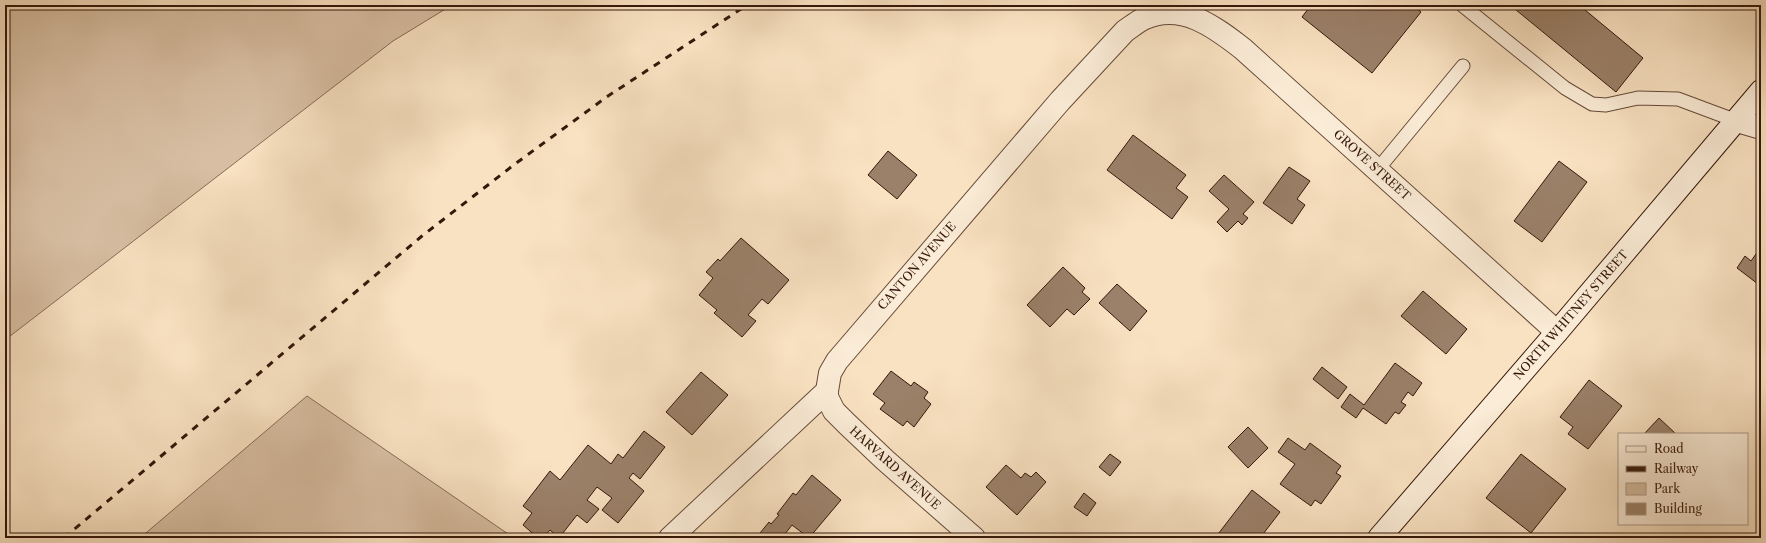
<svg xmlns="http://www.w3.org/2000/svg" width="1766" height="543" viewBox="0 0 1766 543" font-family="'Libre Caslon Text',serif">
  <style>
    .green { fill: #d8bfa3; stroke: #866b56 }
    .building { fill: #9b816a; stroke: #35170a }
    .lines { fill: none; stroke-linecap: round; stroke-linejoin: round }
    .lane-casing { stroke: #664a38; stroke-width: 15 }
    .street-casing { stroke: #664a38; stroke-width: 24 }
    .secondary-casing { stroke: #35170a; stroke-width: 24 }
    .lane { stroke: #fbecd7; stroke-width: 13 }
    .street { stroke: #fbecd7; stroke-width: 22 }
    .secondary { stroke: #fbecd7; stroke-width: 22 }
    .rail { stroke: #35170a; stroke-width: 3; stroke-dasharray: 7 7; stroke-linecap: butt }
    .labels { text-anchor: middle; stroke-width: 3; stroke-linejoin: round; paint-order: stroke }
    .street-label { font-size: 12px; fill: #35170a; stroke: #fbecd7 }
  </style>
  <rect width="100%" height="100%" fill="#f9e2c2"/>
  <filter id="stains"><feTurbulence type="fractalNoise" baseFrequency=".005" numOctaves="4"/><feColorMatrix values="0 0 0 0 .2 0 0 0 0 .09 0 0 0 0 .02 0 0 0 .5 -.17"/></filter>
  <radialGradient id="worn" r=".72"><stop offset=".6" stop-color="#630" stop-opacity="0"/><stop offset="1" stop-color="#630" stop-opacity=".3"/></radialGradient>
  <path class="green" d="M5 5H452L393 41 5 340Z
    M307 396 514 538H140Z"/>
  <path class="building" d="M1311 5H1413L1421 12 1372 73 1302 17Z
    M1510 5H1579L1643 58 1616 92Z
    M1133 135 1186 175 1176 188 1188 197 1172 219 1107 170Z
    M888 151 917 175 897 199 868 175Z
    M1559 161 1587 182 1542 242 1514 221Z
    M1289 167 1310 181 1297 199 1305 205 1292 224 1263 203Z
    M1224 175 1254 202 1243 214 1248 218 1242 225 1238 221 1227 232 1217 222 1229 209 1209 191Z
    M741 238 789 280 768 304 762 299 748 315 756 321 742 337 714 313 717 310 699 295 713 278 706 272 718 259 720 261Z
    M1761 247V279L1758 284 1737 268 1745 256 1751 261Z
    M1063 267 1085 288 1082 292 1090 299 1074 315 1067 309 1050 327 1027 305Z
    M1117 284 1147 311 1130 331 1099 303Z
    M1423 291 1467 329 1446 354 1401 316Z
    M1395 363 1422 383 1413 396 1408 392 1401 402 1406 405 1399 414 1395 412 1386 424 1363 408 1356 418 1341 407 1350 394 1364 405Z
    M1322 367 1347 387 1338 399 1313 379Z
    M891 371 911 386 914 382 928 392 924 398 931 404 914 427 907 421 903 426 880 409 885 403 873 394Z
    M701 372 728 395 692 435 666 412Z
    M1589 380 1622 406 1588 449 1568 434 1573 427 1560 417Z
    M1659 418 1676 434H1644Z
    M1248 427 1268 448 1248 468 1228 447Z
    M644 431 665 447 640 479 633 473 629 478 644 491 618 523 602 510 612 498 597 487 587 500 599 509 587 523 577 515 559 538 550 530 543 538H538L523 525 532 513 523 506 550 471 560 480 588 445 611 464 618 454 623 458Z
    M1288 438 1305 450 1310 443 1341 466 1336 473 1341 476 1321 504 1315 500 1311 506 1280 484 1295 464 1278 452Z
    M1110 454 1121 462 1110 476 1099 467Z
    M1521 454 1566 489 1531 533 1486 498Z
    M1006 465 1021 478 1025 473 1031 477 1036 472 1046 482 1017 515 986 487Z
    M812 475 841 500 809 538 792 525 785 534 789 538H756L769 522 771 524 779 515 777 514 793 493 796 495Z
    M1252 490 1280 512 1260 538H1215Z
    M1084 493 1096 503 1087 516 1074 507Z"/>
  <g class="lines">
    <defs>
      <path id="lane" d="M1462 5 1565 88 1592 104 1606 105 1638 98 1678 99 1737 121
        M1378 169 1463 66"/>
      <path id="street" d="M1737 121 1761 128
        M827 391V397L834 411 847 424 885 460 974 538
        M670 538 827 391 830 373 837 361 1060 101 1125 31C1131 27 1137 22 1143 19 1181 1 1215 27 1243 49L1557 332"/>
      <path id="secondary" d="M1379 538 1557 332 1761 91"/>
    </defs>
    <use href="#lane" class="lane-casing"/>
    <use href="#street" class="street-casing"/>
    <use href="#secondary" class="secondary-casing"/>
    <use href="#lane" class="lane"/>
    <use href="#street" class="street"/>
    <use href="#secondary" class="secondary"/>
    <path class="rail" d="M64 538 422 236 515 164 608 96 747 5"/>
  </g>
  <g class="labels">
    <g class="street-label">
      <text transform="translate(1372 165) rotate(42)" y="4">GROVE STREET</text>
      <text transform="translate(917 266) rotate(-49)" y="4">CANTON AVENUE</text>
      <text transform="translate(1571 315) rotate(-49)" y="4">NORTH WHITNEY STREET</text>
      <text transform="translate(895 468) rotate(42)" y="4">HARVARD AVENUE</text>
    </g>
  </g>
  <rect width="1766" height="543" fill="none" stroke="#f9e2c2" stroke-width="20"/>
  <rect x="6" y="6" width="1754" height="531" fill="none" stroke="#35170a" stroke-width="2"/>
  <rect x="10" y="10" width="1746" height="523" fill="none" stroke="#35170a"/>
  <rect x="1618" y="433" width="130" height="92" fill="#fbecd7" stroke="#ac9785"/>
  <rect x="1626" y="446" width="20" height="6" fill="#fbecd7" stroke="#ac9785"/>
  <text x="1654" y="453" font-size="12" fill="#35170a">Road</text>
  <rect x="1626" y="466" width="20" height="6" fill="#35170a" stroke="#ac9785"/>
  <text x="1654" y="473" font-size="12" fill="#35170a">Railway</text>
  <rect x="1626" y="483" width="20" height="12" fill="#d8bfa3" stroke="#ac9785"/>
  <text x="1654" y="493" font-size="12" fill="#35170a">Park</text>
  <rect x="1626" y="503" width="20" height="12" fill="#9b816a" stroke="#ac9785"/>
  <text x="1654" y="513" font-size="12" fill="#35170a">Building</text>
  <rect width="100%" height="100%" filter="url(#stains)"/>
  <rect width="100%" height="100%" fill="url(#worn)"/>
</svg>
